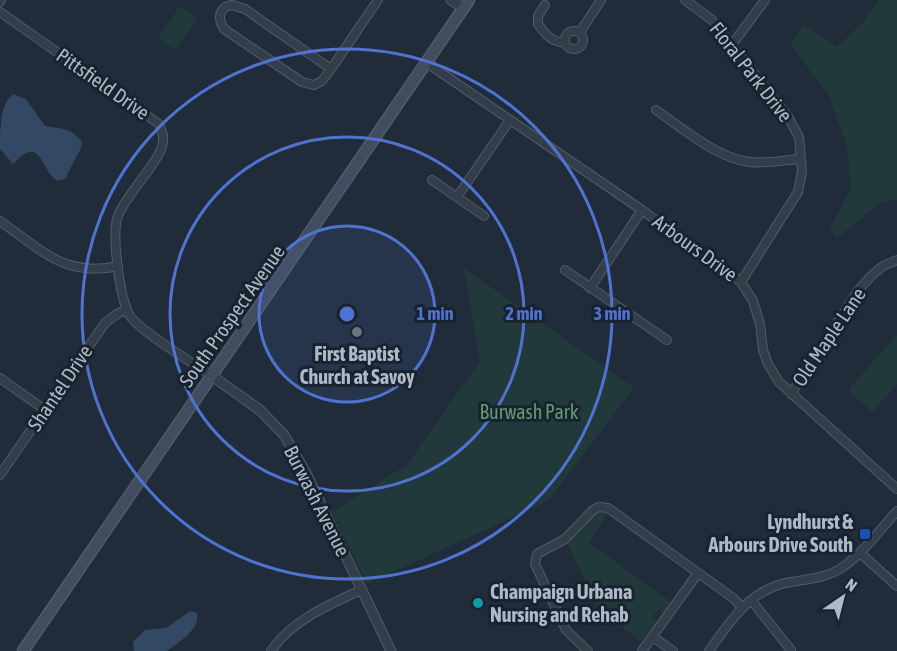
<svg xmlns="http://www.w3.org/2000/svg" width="897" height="651" viewBox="0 0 897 651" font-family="'Asap Condensed',sans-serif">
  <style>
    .green { fill: #22393b }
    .water { fill: #324863 }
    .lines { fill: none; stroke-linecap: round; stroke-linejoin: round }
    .minor-casing { stroke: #515c68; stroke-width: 10 }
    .tertiary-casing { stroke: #515c68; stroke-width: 11 }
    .secondary-casing { stroke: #515c68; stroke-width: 13 }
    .minor { stroke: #343e4a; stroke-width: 8 }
    .tertiary { stroke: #343e4a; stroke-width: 9 }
    .secondary { stroke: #414d5e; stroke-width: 10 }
    .ring { fill: none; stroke: #5073d2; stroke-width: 3 }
    .worship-dot { fill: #6b7280; stroke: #19232f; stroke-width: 2 }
    .transit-dot { fill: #1a4fb4; stroke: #19232f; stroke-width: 2 }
    .culture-dot { fill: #0f9aa8; stroke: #19232f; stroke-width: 2 }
    .labels { text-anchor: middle; stroke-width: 6; stroke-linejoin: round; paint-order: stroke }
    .street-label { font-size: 20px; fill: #aeb9c7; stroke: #19232f }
    .poi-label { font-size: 20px; font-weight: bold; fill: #aeb9c7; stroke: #19232f }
    .park-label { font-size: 20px; fill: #64996e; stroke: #19232f }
    .centre { fill: #5073d2; stroke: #19232f; stroke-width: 3 }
    .ring-label { font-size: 18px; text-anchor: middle; font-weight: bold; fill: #5073d2; stroke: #19232f; stroke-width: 6; stroke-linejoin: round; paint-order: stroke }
  </style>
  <rect width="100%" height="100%" fill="#202c3a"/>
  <path class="green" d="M879 0H897V200L881 202 837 238 829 230 851 188 847 146 829 96 790 44 804 25 837 47 863 22Z
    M180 6 198 18 175 50 158 38Z
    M464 268 634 388 548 501 367 584 332 512 407 465 480 361Z
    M897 335V384L872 412 848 390Z
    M600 510 607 515 589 543 671 602 663 613 659 609 652 617 657 622 641 642 597 606 568 544 594 512Z"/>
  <path class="water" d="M13 94 26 99 45 126C61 129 71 127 82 142L81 148 65 179 58 181C43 174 42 143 24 154 20 157 17 161 13 164L0 149C0 131 0 103 13 94Z
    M190 611 197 613C200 630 179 642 167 651H134L133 642 145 630 166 628Z"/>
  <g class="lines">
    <defs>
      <path id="minor" d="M685 0 712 20 787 115 799 137 802 171 798 192 741 282
        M0 2 1 0
        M232 5 245 9 331 69 322 81 314 85 302 82 224 29C217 18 219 7 232 5Z
        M545 5 538 16V24C545 34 552 43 565 42
        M0 12 159 124C162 130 164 135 163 142 161 161 126 194 118 216 111 234 120 300 130 316 141 332 193 363 212 376
        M565 40a9 9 0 1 1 18 0a9 9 0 1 1-18 0Z
        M580 32 601 0
        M731 46 765 0
        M427 63 642 210 741 282 753 301 760 324 763 350 768 364 779 382 897 489
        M331 69 378 0
        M656 110C682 128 717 158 749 162 766 164 784 160 801 159
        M432 180 484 216
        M457 197 510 120
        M0 221C40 249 65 278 118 266
        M565 270 667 340
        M590 288 642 210
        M0 378 45 410
        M791 394 857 292 871 276 883 266 897 260
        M0 475 105 323 117 314 127 309
        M860 553 897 586
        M751 600 791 650
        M653 637 673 651
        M271 651C291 621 328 605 361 590
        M588 651 566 630 535 564 537 554 565 539 593 510 599 507 608 508 733 598 742 607
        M642 651 698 573
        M709 651C730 621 751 588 791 582 809 579 827 578 843 567 864 552 880 530 897 511"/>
      <path id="tertiary" d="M451 0 464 8
        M212 376 260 410 284 435 306 473 391 651"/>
      <path id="secondary" d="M23 651 469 0"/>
    </defs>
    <use href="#minor" class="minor-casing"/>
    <use href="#tertiary" class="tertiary-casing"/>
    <use href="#secondary" class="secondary-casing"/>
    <use href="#minor" class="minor"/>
    <use href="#tertiary" class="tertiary"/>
    <use href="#secondary" class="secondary"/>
  </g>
  <circle cx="347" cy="314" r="88" fill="#5073d2" fill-opacity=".12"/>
  <g class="ring">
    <circle cx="347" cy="314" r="88"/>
    <circle cx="347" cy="314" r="177"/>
    <circle cx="347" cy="314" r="265"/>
  </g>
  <circle class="worship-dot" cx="357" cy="332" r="6"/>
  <rect class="transit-dot" x="859" y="528" width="12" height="12" rx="3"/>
  <circle class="culture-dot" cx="478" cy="603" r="6"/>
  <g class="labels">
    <g class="street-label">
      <text transform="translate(751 72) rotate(52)" y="7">Floral Park Drive</text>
      <text transform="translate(103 84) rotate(35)" y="7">Pittsfield Drive</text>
      <text transform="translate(695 248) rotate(36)" y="7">Arbours Drive</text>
      <text transform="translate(232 316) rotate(-55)" y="7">South Prospect Avenue</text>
      <text transform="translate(829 337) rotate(-56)" y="7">Old Maple Lane</text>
      <text transform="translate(60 388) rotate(-56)" y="7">Shantel Drive</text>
      <text transform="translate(317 501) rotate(63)" y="7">Burwash Avenue</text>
    </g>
    <g class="poi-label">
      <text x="357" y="361">First Baptist<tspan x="357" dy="23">Church at Savoy</tspan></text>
      <text x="853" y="529" text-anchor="end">Lyndhurst &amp;<tspan x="853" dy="23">Arbours Drive South</tspan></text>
      <text x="490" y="599" text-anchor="start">Champaign Urbana<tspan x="490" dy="23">Nursing and Rehab</tspan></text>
    </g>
    <g class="park-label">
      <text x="529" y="419">Burwash Park</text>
    </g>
  </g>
  <circle cx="347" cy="314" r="9" class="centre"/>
  <g class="ring-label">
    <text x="435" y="320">1 min</text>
    <text x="524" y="320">2 min</text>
    <text x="612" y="320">3 min</text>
  </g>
  <g transform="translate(843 597) rotate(35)" stroke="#19232f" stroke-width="4.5" paint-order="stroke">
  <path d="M0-4.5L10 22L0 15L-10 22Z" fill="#aeb9c7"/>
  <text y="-9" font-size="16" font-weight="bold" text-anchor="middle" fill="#aeb9c7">N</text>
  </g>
</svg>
